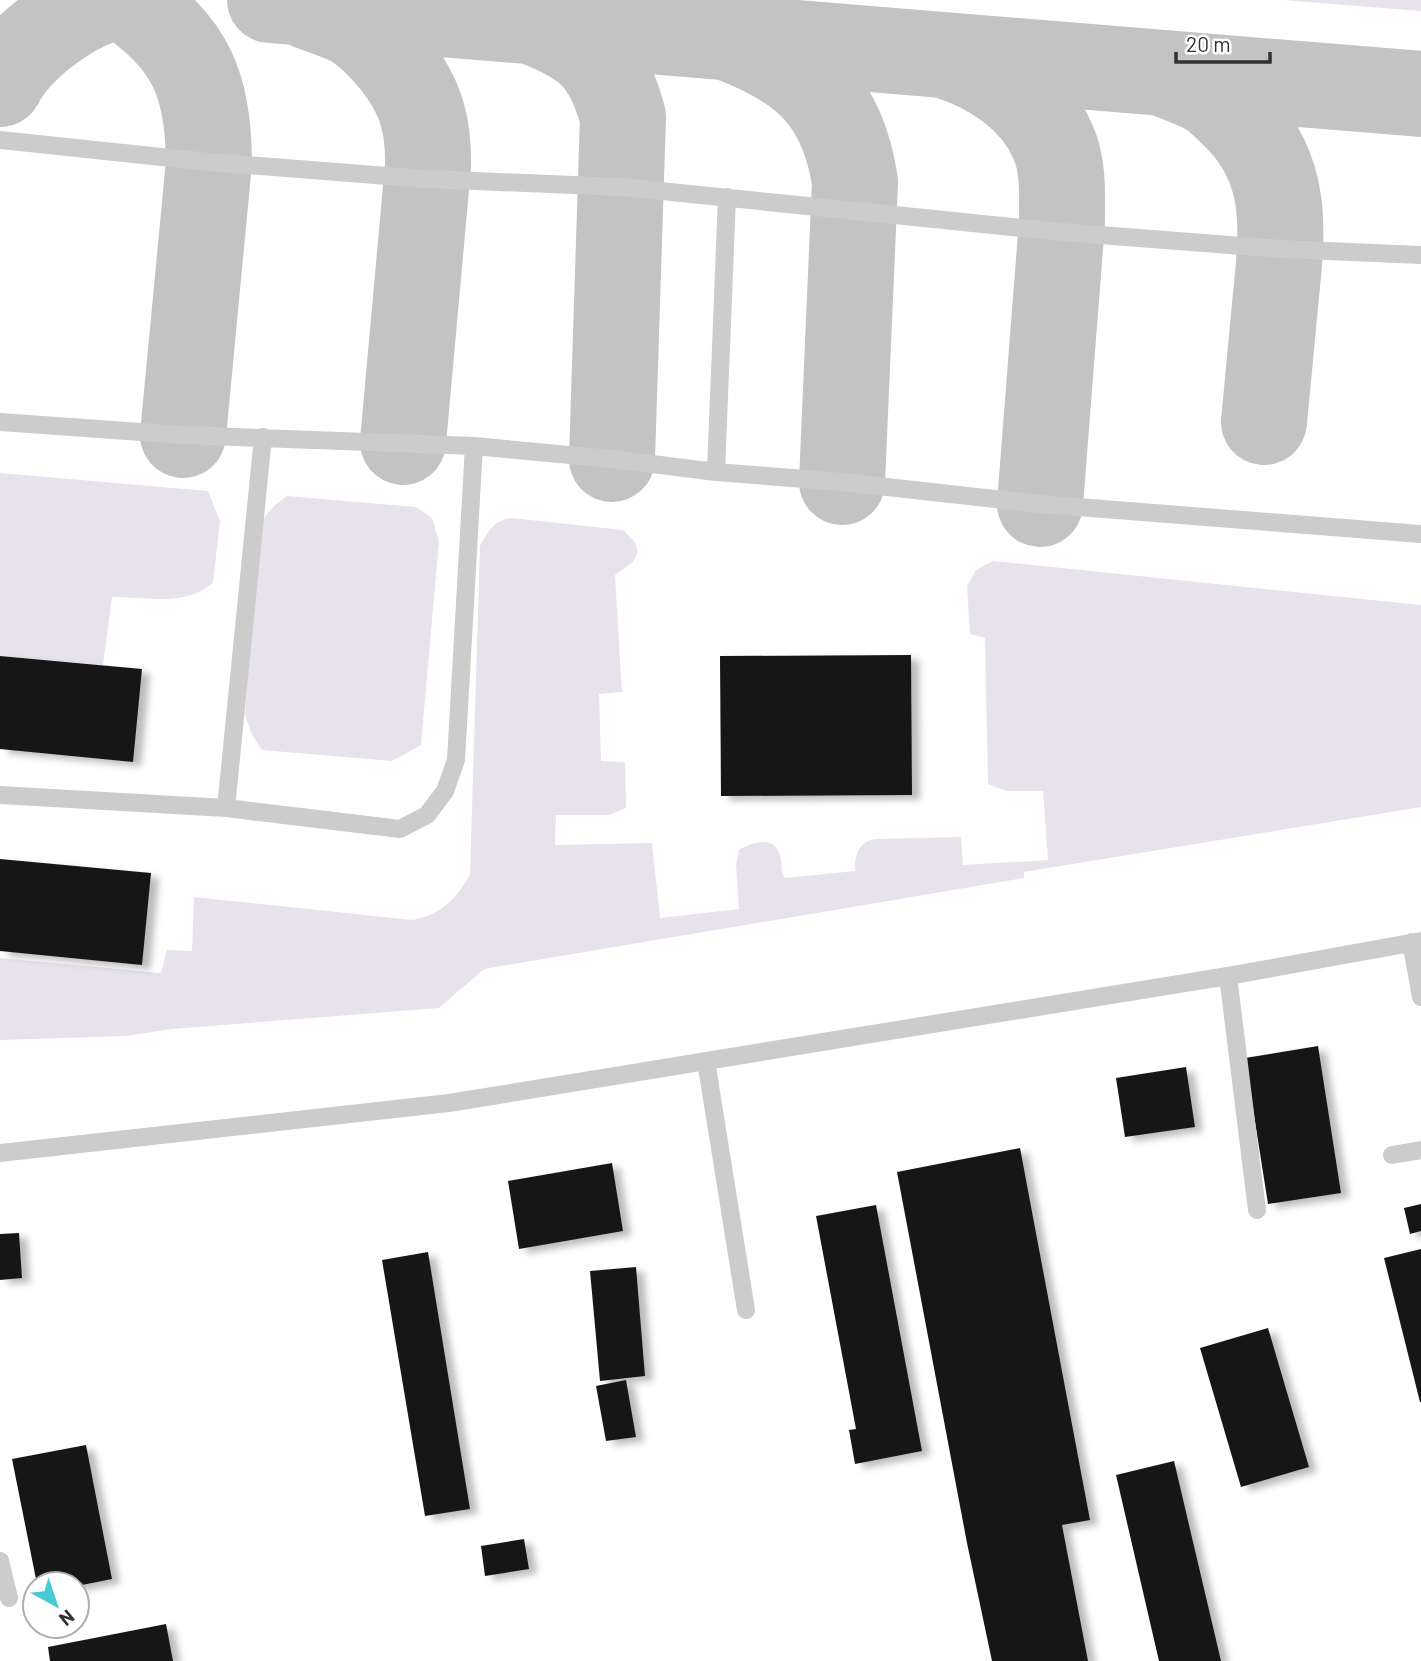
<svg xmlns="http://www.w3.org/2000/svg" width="1421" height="1661" viewBox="0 0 1421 1661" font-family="Barlow,sans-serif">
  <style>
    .green { fill: #e8e2ed }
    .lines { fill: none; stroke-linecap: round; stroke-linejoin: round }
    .taxiway { stroke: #c3c3c3; stroke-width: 86 }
    .building { fill: #191919; filter: url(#shadow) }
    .lane { stroke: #ccc; stroke-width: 18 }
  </style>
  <defs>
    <filter id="shadow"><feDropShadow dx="8" dy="4.5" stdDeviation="3.5" flood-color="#0004"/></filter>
  </defs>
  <rect width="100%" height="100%" fill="#fff"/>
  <path class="green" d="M1282 0H1421V11Z
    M0 473 208 491 220 521 213 583C184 607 147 597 112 597L103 665 0 656Z
    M287 496 416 507 432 518 439 541 421 745 392 761 262 750 252 735 245 715 259 527C266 513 274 505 287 496Z
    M512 518 623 530 635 542 638 552 633 562 615 575 622 692 599 694 601 761 625 762 626 808 609 815H556L555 845 652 843 660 918 739 909 736 865 739 850C753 842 775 835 780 856 783 864 780 871 785 878L855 871C855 855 857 843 875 839L961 837 963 865 1048 860 1043 791H1006L988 784 985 638 970 634 967 586 976 570 993 561 1421 605V807L1024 872V878L484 969 439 1008 172 1029 126 1036 0 1040V958L161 973 167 950 192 951 194 897 412 920C439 916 458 898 470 874L480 546C488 531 494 520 512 518Z"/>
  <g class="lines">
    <path class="taxiway" d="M128 0C192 44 208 86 209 162L183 435
      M270 0 1421 94
      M308 6C323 12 339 17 353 24 365 31 377 43 386 53 418 89 429 119 428 166L403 442
      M536 23C589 43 608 62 623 117L612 459
      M732 39C805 67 843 102 855 182L842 482
      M947 56C990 69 1035 99 1053 142 1064 166 1062 196 1062 222L1040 504
      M1163 73C1176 78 1189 83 1202 89 1216 96 1228 109 1239 120 1288 171 1283 229 1276 295 1272 337 1268 380 1264 422
      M0 84C18 49 67 12 104 0"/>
  </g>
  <path class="building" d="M911 655 912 795 721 796 720 656Z
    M0 656 142 669 133 762 0 749Z
    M0 859 151 873 142 965 0 951Z
    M1318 1046 1341 1193 1268 1204 1245 1058Z
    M1186 1067 1195 1127 1125 1137 1116 1078Z
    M1020 1148 1090 1520 1062 1525 1088 1661H992L967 1543 897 1172Z
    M612 1163 623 1231 519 1249 508 1181Z
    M1421 1204V1231L1410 1234 1404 1208Z
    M876 1205 922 1451 855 1464 849 1430 856 1429 816 1216Z
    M19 1233 22 1278 0 1280V1234Z
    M1421 1249V1402H1420L1384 1258Z
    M428 1252 470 1509 425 1516 382 1260Z
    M636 1267 645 1376 600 1381 590 1271Z
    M1268 1328 1309 1467 1241 1487 1200 1348Z
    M626 1380 636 1437 606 1441 596 1386Z
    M86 1445 112 1579 77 1586V1584H37L12 1459Z
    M1174 1461 1221 1661H1159L1116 1475Z
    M524 1539 529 1569 485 1576 481 1546Z
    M166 1624 173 1661H50L48 1647Z"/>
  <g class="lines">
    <path class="lane" d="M0 140 209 162 426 179 622 187 1061 232 1281 249 1421 255
      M0 422 183 435 474 446 612 459 716 472 842 482 1040 504 1421 534
      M716 472 727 197
      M0 795 226 808 263 437
      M226 808 400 829 427 815 445 791 456 760 474 446
      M1411 942 1421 997
      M1228 976 1257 1210
      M706 1061 746 1310
      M0 1153 449 1103 1228 976 1421 941
      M1392 1155 1421 1150
      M0 1561 9 1598"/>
  </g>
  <g transform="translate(56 1605) rotate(140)"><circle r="33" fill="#ffffff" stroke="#adadad" stroke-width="2"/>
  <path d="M0-5L12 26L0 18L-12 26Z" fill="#48c9d4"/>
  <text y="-10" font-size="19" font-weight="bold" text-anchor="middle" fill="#323232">N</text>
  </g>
  <path d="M1176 52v10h94v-10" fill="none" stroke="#323232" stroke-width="3.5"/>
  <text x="1186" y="52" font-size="21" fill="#323232" stroke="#ffffff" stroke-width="5" paint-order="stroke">20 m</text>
</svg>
